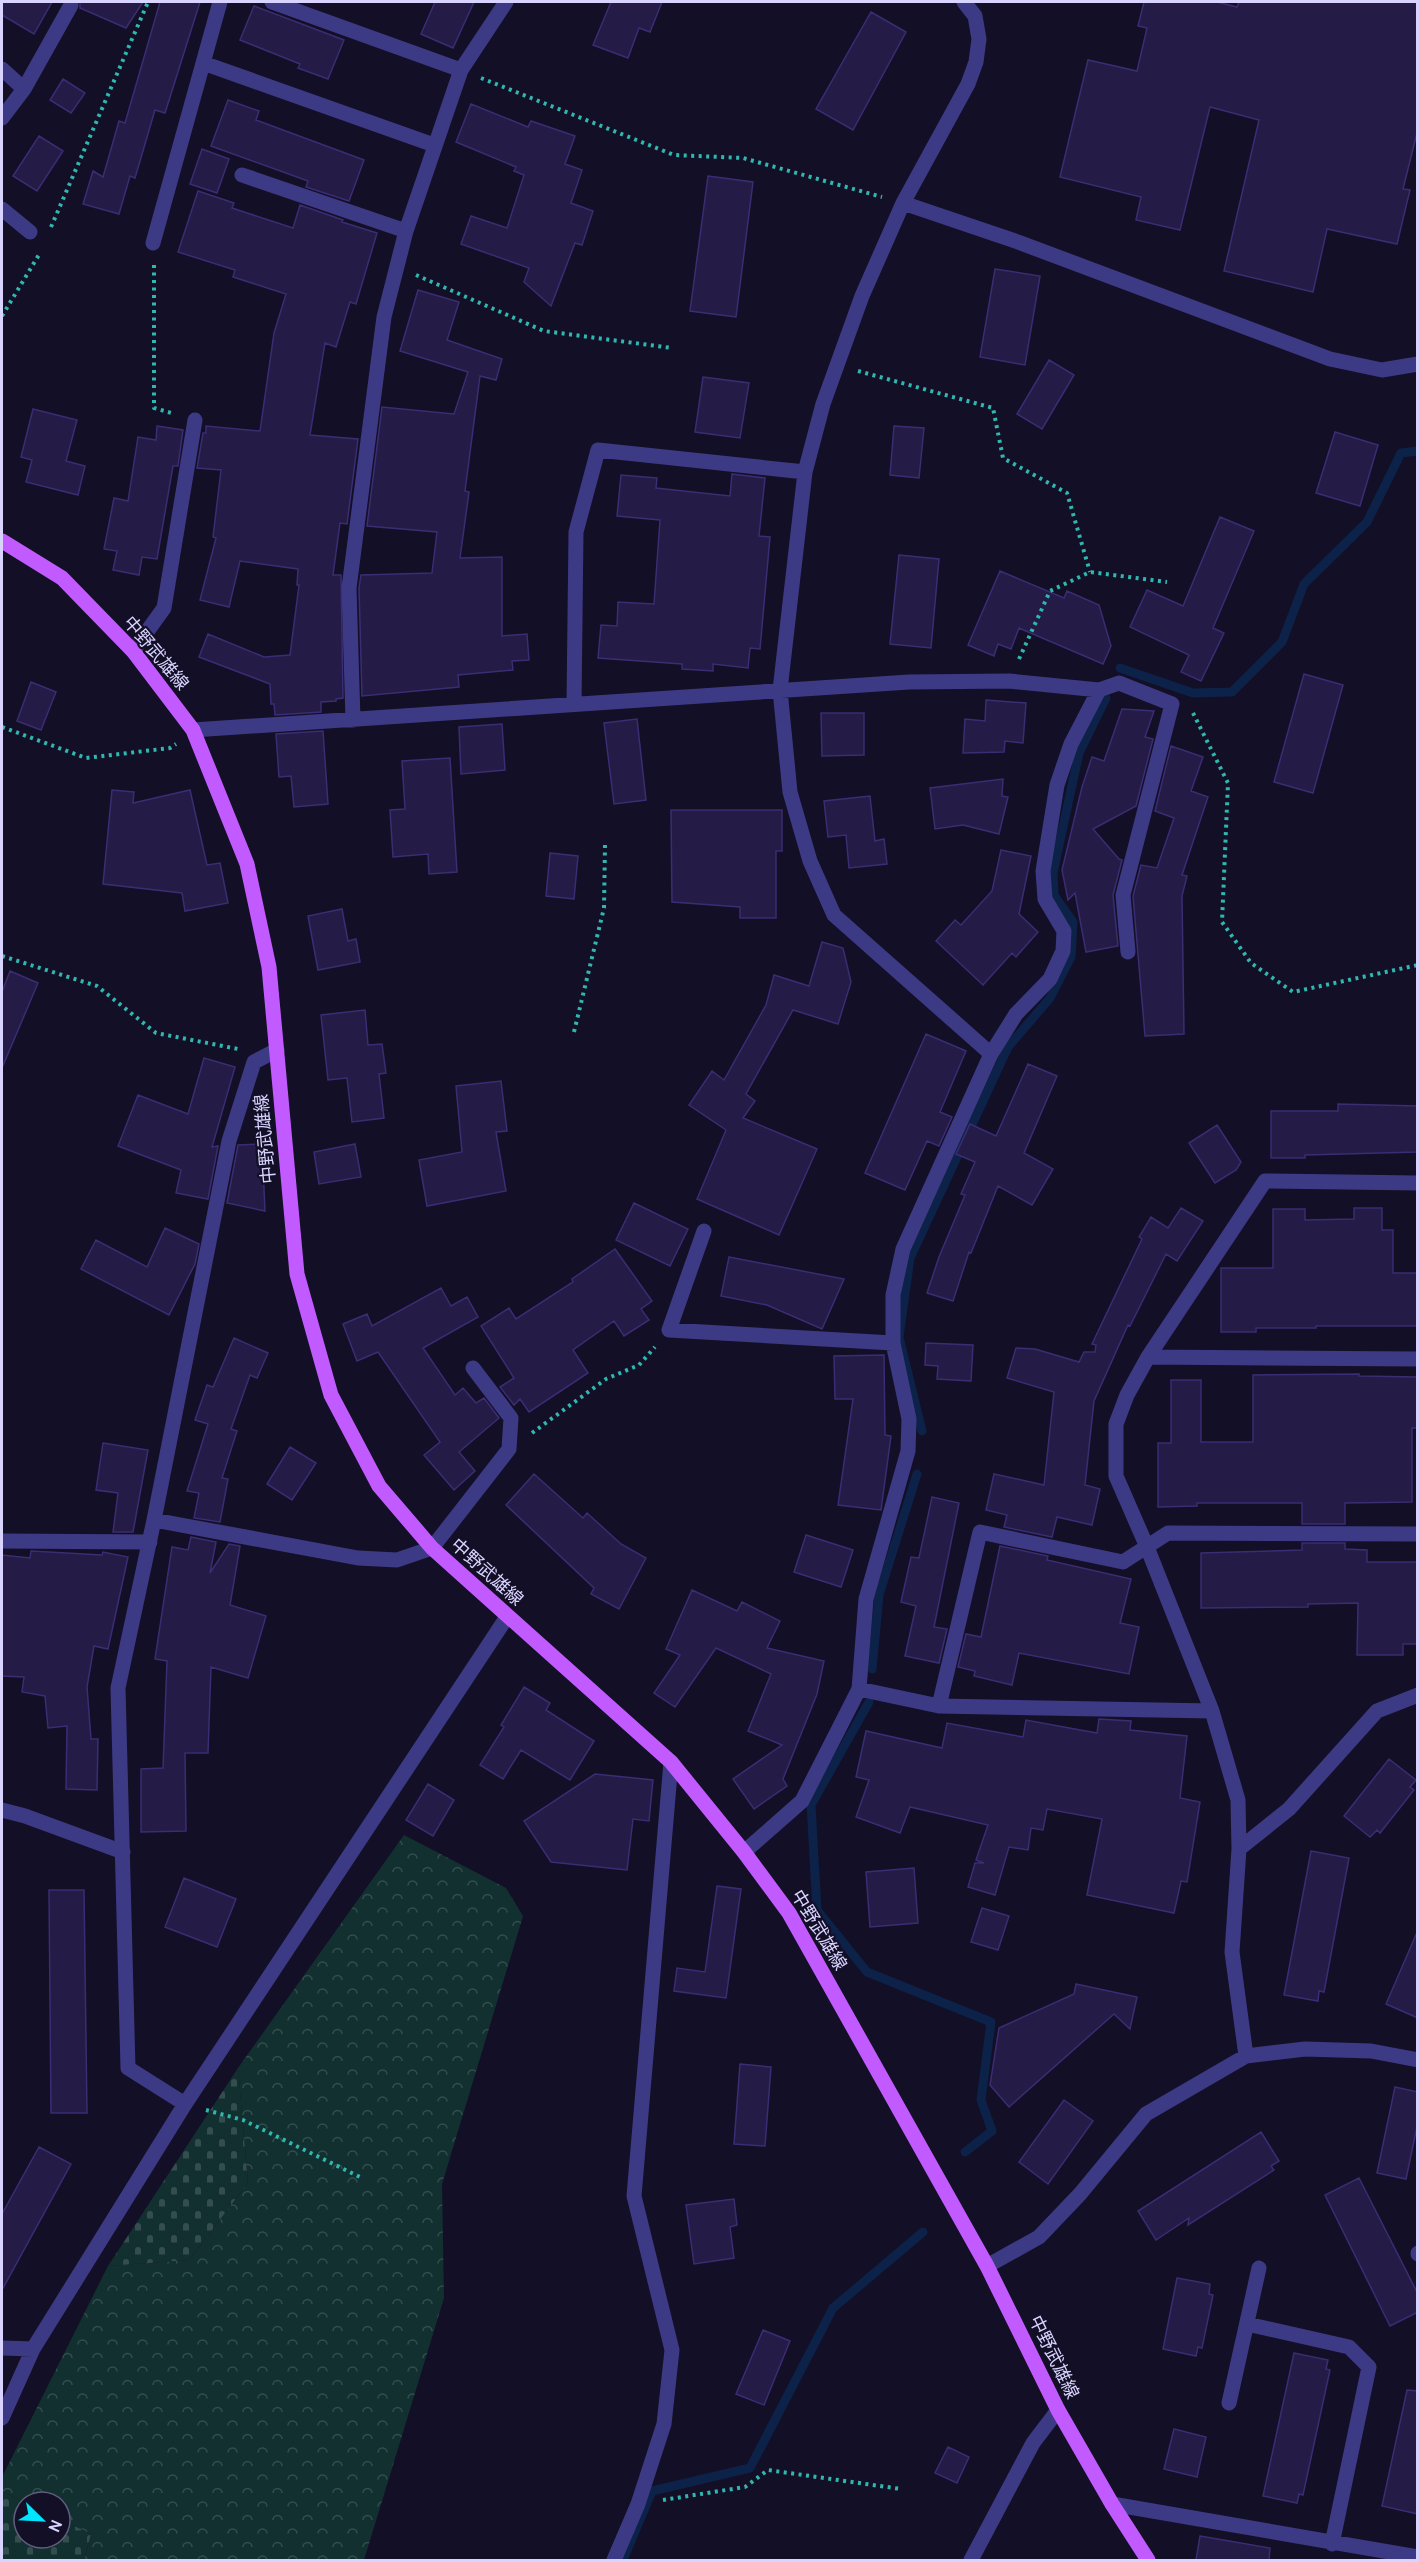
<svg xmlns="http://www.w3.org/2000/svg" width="1419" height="2562" viewBox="0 0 1419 2562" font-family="Cabin,'Noto Sans JP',sans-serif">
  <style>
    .forest { fill: url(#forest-crowns) }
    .cemetery { fill: url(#cemetery-stones) }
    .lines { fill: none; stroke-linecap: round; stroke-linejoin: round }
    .stream { stroke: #0c2248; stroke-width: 9 }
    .building { fill: #241b47; stroke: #3b2d73; stroke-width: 1.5 }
    .path { stroke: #2fb8b0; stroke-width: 4; stroke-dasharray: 3 4.5; stroke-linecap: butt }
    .minor { stroke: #3d3a85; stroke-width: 15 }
    .major { stroke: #c25bff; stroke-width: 15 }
    .labels { text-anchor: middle; stroke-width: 4.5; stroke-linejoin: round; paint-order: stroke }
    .street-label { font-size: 18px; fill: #d9d4ff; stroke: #130f26 }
  </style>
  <defs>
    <pattern id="forest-crowns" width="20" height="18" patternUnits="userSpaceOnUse" patternTransform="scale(1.5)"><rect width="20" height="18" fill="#12302f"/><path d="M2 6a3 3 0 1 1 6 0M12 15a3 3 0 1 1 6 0" fill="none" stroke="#344d4e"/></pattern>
    <pattern id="cemetery-stones" width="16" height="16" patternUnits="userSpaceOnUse" patternTransform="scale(1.5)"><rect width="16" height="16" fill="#12302f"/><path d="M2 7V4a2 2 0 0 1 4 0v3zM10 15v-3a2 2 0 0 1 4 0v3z" fill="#344d4e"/></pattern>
  </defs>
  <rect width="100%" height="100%" fill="#130f26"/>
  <path class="forest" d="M404 1835 506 1888 523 1916 442 2184 444 2298 364 2560H84L91 2534 60 2519V2502H24L2 2491V2477L108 2266 189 2260 248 2183 238 2068Z"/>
  <path class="cemetery" d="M238 2068 248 2183 189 2260 108 2266Z
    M2 2491 24 2502V2538H60V2519L91 2534 84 2560H2Z"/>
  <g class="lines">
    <path class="stream" d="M1120 668 1193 693 1232 692 1282 642 1304 584 1367 522 1401 453 1418 451
      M922 1431 899 1337 910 1258 1008 1047 1050 998 1071 957 1073 922 1054 895 1053 873 1079 753 1106 698
      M872 1669 879 1595 917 1474
      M869 1702 811 1805 817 1910 867 1972 991 2022 981 2100 992 2131 965 2152
      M623 2560 652 2491 750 2468 833 2308 923 2232"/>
  </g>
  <path class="building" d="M2 2H52L34 34 2 15Z
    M80 2H143L126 28 80 8Z
    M160 2H200L165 113 155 110 135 178 130 176 119 214 83 204 93 171 103 177 119 121 125 123Z
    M435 2H474L453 48 421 34Z
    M611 2H662L650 32 639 28 628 58 593 45Z
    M1144 2H1217L1237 7 1239 2H1418V129L1403 189 1410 190 1397 244 1327 229 1313 292 1224 271 1259 120 1210 107 1180 230 1136 220 1141 197 1060 177 1088 60 1137 71 1147 28 1138 26Z
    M254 6 344 40 328 79 298 68 300 64 240 40Z
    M871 12 906 32 853 130 816 109Z
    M63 79 85 93 71 113 50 100Z
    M228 100 259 111 256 120 364 160 349 201 306 187 308 181 211 146Z
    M471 104 528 127 531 121 575 136 565 164 582 170 571 203 593 211 582 245 575 243 551 306 524 282 529 268 461 244 471 216 507 228 524 175 514 171 516 167 456 142Z
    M39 136 63 151 37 191 13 176Z
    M202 149 229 159 217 193 190 184Z
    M708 176 753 182 736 317 690 311Z
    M198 191 234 203 232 208 293 228 300 205 343 220 342 222 377 233 356 304 350 302 336 347 325 343 310 435 358 439 347 524 340 523 333 575H341L343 698 336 699V701L321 702V712L275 715 274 704H271L270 684 199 657 208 634 264 657 290 655 299 585H297L298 569 240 561 229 607 200 600 216 538 213 537 221 470 197 468 203 433H206V426L260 431 274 333 286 294 233 277 235 270 178 252Z
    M995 269 1040 276 1025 365 980 357Z
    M418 290 459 302 447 340 502 359 496 380 480 376 465 491 469 492 460 558 502 557V636L527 634 529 660 512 661 513 670 458 675 459 687 362 696 359 588 361 575 432 573 437 532 367 526 382 407 454 414 468 372 400 351Z
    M1049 360 1074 375 1042 429 1017 414Z
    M703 377 749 383 740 438 695 432Z
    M33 409 77 420 66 461 85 466 78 495 26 482 32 460 21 457Z
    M157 426 183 430 178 466H173L157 559 142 557 139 575 113 570 117 551 104 549 114 498 128 501 138 437 156 440Z
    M894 426 924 428 919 478 890 475Z
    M1335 432 1378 445 1360 506 1316 493Z
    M732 474 765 478 759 536 770 537 760 649 750 648 748 668 713 664V671L682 669V664L598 658 601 625 617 626 618 602 654 604 660 520 617 516 621 475 657 478 656 488 730 496Z
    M1220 517 1254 531 1213 628 1224 633 1201 681 1181 672 1189 655 1130 627 1147 590 1183 606Z
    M899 555 939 559 931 648 890 644Z
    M1000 571 1064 598 1067 591 1099 605 1111 646 1103 664 1019 628 1011 649 998 644 994 656 968 645Z
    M1304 674 1343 685 1313 793 1274 782Z
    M31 682 56 692 41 730 17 721Z
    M986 700 1026 703 1023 743 1005 741 1004 752 963 753 965 719 985 721Z
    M1122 709 1154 711 1145 737 1153 739 1136 806 1093 829 1119 859 1122 860 1113 895 1118 946 1086 952 1075 893 1068 900 1062 870 1082 787 1092 757 1104 761Z
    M821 713H864V755L822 756Z
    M637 719 646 800 614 804 604 723Z
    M502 724 505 770 461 774 459 727Z
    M323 731 328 804 294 807 291 776 279 777 276 734Z
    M1171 746 1203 757 1191 791 1208 797 1182 875 1187 876 1182 896 1184 1034 1145 1036 1133 896 1141 865 1157 868 1174 818 1155 811Z
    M450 758 457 872 429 874 428 854 393 857 390 810 405 809 402 761Z
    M1003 779 1002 796 1008 797 999 834 963 825 935 829 930 788Z
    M112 790 134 792 133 803 190 790 207 865 220 863 228 903 185 911 182 893 103 884Z
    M870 796 875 841 884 839 887 864 849 868 846 835 828 837 824 801Z
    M671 810H782V851H776V918H740V907L672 902Z
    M1001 850 1031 856 1019 914 1038 932 1016 957 1012 953 983 985 936 941 955 920 961 925 992 891Z
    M550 853 578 856 574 899 546 896Z
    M342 909 348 941 356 939 360 962 318 970 308 916Z
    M822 942 843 948 851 982 838 1024 793 1010 746 1094 755 1101 743 1118 817 1149 779 1235 697 1199 726 1130 689 1105 712 1071 724 1080 766 1005 774 975 809 986Z
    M10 971 38 983 2 1068V992Z
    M365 1010 368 1045 382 1044 386 1073 379 1074 384 1118 352 1122 347 1078 328 1080 321 1015Z
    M926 1034 966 1051 940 1112 952 1117 939 1146 927 1141 905 1190 865 1173Z
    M204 1058 235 1067 212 1147 218 1146 208 1199 176 1193 181 1170 118 1146 138 1095 188 1114Z
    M1028 1064 1057 1076 1024 1153 1053 1169 1032 1205 998 1186 971 1253 969 1252 953 1301 927 1293 939 1257 965 1195 961 1194 975 1162 956 1154 970 1124 996 1136Z
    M501 1081 507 1131 496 1132 506 1191 427 1206 419 1160 462 1152 456 1086Z
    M1338 1104 1418 1106V1152L1305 1155V1158H1271V1111H1338Z
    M1217 1125 1241 1162 1236 1170 1215 1183 1189 1143Z
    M262 1144 265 1211 227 1203 238 1145Z
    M355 1144 361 1177 319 1184 314 1152Z
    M634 1203 688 1229 670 1266 616 1240Z
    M1181 1208 1203 1221 1177 1261 1166 1254 1130 1326 1128 1325 1094 1401 1085 1485 1100 1489 1092 1525 1057 1517 1052 1537 1004 1527 1007 1515 986 1510 994 1474 1044 1485 1054 1392 1007 1378 1016 1348 1035 1349 1079 1362 1084 1352H1095L1096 1345 1092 1344 1142 1239 1139 1237 1151 1217 1168 1228Z
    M1354 1208H1382V1230H1393V1273H1418V1326H1316V1328H1256V1332H1221V1268H1273V1209H1305V1220L1354 1219Z
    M165 1228 199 1244 195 1264 169 1315 81 1269 96 1240 147 1267Z
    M615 1249 652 1301 641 1309 649 1320 624 1336 614 1321 573 1350 588 1373 529 1412 520 1399 514 1405 500 1387 514 1378 481 1326 509 1308 516 1319 573 1282 572 1279Z
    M729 1257 844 1279 822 1329 767 1305 721 1296Z
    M441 1288 451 1306 467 1297 478 1317 423 1348 455 1395 463 1388 476 1403 484 1398 499 1418 459 1452 475 1471 454 1490 424 1455 440 1442 378 1352 357 1361 343 1324 367 1314 372 1326Z
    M234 1338 268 1353 257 1378 250 1375 231 1429 237 1431 222 1478 228 1479 220 1522 194 1518 199 1493 187 1491 208 1424 195 1420 207 1385 213 1387Z
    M926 1343 973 1345 971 1381 937 1379 938 1366 925 1365Z
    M884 1355 885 1435 891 1436 881 1510 838 1505 853 1399H835L834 1356Z
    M1359 1374V1376L1418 1377V1428H1412V1502L1345 1503V1524H1302V1503H1197V1506L1158 1507V1443H1171V1380H1201V1442H1253V1375Z
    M103 1443 148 1450 133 1532H113L118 1493 96 1490Z
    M290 1447 316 1463 292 1500 267 1484Z
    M534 1474 583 1518 587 1513 621 1544 646 1558 619 1609 591 1594 594 1588 506 1505Z
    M932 1497 959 1503 934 1627 947 1629 939 1663 905 1656 916 1606 901 1602 911 1557 919 1558Z
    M806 1535 853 1550 841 1587 794 1572Z
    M191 1537 216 1542 210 1573 229 1544 240 1546 230 1605 266 1616 248 1678 211 1667 208 1753H185L186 1831 141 1832V1769L163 1768 167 1661 155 1659 172 1547 188 1550Z
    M1302 1543H1345V1549L1367 1550V1562H1418V1644H1403V1655H1357L1358 1603 1308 1604V1607L1201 1608V1553L1302 1550Z
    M1000 1546 1048 1556 1047 1560 1131 1579 1120 1623 1139 1627 1129 1674 1019 1653 1012 1685 974 1676 975 1671 958 1667 966 1634 981 1637Z
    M31 1551 102 1555 103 1552 128 1557 108 1649 94 1646 87 1687 91 1739H98L97 1790 66 1789 67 1726 48 1728 45 1696 22 1692 24 1677 2 1676V1555L30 1558Z
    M692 1590 737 1611 742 1602 780 1621 767 1648 824 1661 817 1694 783 1779 787 1786 754 1809 733 1779 782 1745 748 1731 771 1674 716 1648 675 1707 654 1693 680 1655 666 1649Z
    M524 1687 550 1703 546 1710 594 1741 570 1780 521 1750 503 1779 480 1765 504 1727 501 1725Z
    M1099 1719 1131 1721 1130 1730 1187 1736 1180 1798 1200 1802 1187 1882 1181 1881 1174 1913 1087 1895 1102 1819 1047 1809 1043 1830 1031 1828 1028 1850 1009 1847 995 1895 968 1887 975 1863H984L976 1860 988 1825 910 1807 900 1833 856 1817 869 1780 856 1777 866 1731 942 1748 947 1723 1023 1737 1026 1720 1097 1733Z
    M1389 1759 1416 1780 1410 1787 1414 1790 1380 1833 1377 1830 1370 1837 1344 1816Z
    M595 1774 653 1780 649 1821 633 1819 627 1870 551 1862 524 1821Z
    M428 1784 454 1800 433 1836 406 1820Z
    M1311 1851 1349 1858 1324 1992 1319 1991 1318 2001 1284 1995Z
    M914 1868 918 1923 870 1927 866 1872Z
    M184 1878 236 1899 217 1947 165 1927Z
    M717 1886 741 1889 726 1998 674 1991 677 1968 705 1972Z
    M49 1890H84L87 2113H51Z
    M982 1908 1009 1916 998 1950 971 1942Z
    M1418 1930V2018L1386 2004Z
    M1076 1984 1137 1997 1130 2029 1114 2014 1009 2107 990 2085 999 2028 1074 1994Z
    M740 2064 771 2067 765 2146 734 2144Z
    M1395 2087 1418 2092V2122L1406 2179 1377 2173Z
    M1064 2100 1093 2121 1048 2184 1019 2162Z
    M1261 2132 1279 2161 1271 2166 1274 2170 1188 2225 1189 2218 1156 2240 1138 2211Z
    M39 2147 71 2164 2 2290V2214Z
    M1359 2178 1418 2294V2312L1390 2326 1325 2195Z
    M734 2199 737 2225 730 2227 734 2258 694 2264 686 2205Z
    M1177 2278 1210 2284 1209 2294 1213 2295 1202 2348 1198 2347 1196 2356 1163 2349Z
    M763 2330 790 2341 764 2405 736 2394Z
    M1294 2353 1328 2360 1326 2369 1330 2370 1303 2495 1299 2494 1297 2503 1263 2496Z
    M1407 2390 1418 2391V2514L1382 2506Z
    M1174 2429 1206 2437 1197 2477 1164 2469Z
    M948 2447 969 2457 957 2483 935 2473Z
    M1200 2536 1270 2548 1269 2560H1196Z"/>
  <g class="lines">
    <path class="path" d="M481 78 674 155 743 158 882 197
      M51 227 148 2
      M154 265V408L175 414
      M416 275 544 331 672 348
      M2 316 40 253
      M858 371 993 408 1003 458 1067 493 1090 572
      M1019 659 1050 591 1090 572 1167 582
      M1193 713 1228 783 1222 922 1251 963 1293 992 1418 965
      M2 727 86 758 170 748 176 744
      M2 956 97 986 156 1033 238 1049
      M574 1032 604 908 605 845
      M532 1433 606 1379 639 1365 655 1347
      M206 2110 243 2120 362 2178
      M663 2500 745 2487 768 2470 901 2489"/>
    <path class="minor" d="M272 2 461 70
      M203 63 434 145
      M2 69 24 89 2 118
      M24 89 71 5
      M242 175 406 231
      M903 203 1018 242 1330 359 1382 370 1418 364
      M2 209 30 232
      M153 243 220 2
      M133 651 164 608 195 420
      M574 704 576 532 598 450 805 472
      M353 720 349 588 384 317 406 231 461 70 506 2
      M193 730 909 682 1009 681 1099 690 1119 683 1172 704 1123 895 1128 952
      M991 1054 1016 1014 1050 979 1063 951 1064 931 1045 899 1043 871 1057 785 1071 744 1099 690
      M704 1231 669 1330 893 1343
      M1148 1357 1418 1359
      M154 1520 358 1558 397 1560 432 1548 509 1449 511 1418 473 1368
      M2 1541 150 1542
      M859 1689 939 1706 1212 1711
      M939 1706 980 1532 1123 1562 1168 1533 1418 1534
      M2 1810 25 1816 123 1852
      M1239 1849 1289 1809 1377 1711 1418 1695
      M744 1852 802 1801 859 1689 866 1599 908 1451 909 1419 893 1343V1295L903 1249 991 1054 834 915 810 861 790 792 780 690 805 472 823 404 862 296 903 203 968 84 976 62 979 39 975 16 964 2
      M1246 2056 1232 1952 1239 1849 1238 1800 1212 1711 1147 1547 1116 1476V1424L1127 1395 1148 1357 1265 1181 1418 1183
      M185 2104 128 2068 118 1688 154 1520 229 1141 254 1062 277 1050
      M1418 2253V2254
      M987 2266 1039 2237 1080 2194 1146 2114 1246 2056 1305 2049 1371 2051 1418 2060
      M1247 2324 1349 2347 1369 2367 1332 2544
      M2 2348 33 2349
      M1229 2403 1259 2268
      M2 2418 33 2349 185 2104 507 1617
      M1112 2504 1418 2557
      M614 2560 638 2504 664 2424 672 2350 634 2196 671 1762
      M971 2560 1033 2443 1058 2410"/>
    <path class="major" d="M2 541 62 578 133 651 193 730 247 864 269 967 297 1274 331 1395 379 1486 432 1548 671 1762 744 1852 789 1913 987 2266 1058 2410 1112 2504 1148 2560"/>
  </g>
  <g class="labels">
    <g class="street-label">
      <text transform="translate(156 653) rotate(50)" y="6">中野武雄線</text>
      <text transform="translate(265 1139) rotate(-95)" y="6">中野武雄線</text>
      <text transform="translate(487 1572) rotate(42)" y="6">中野武雄線</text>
      <text transform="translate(819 1930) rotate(59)" y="6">中野武雄線</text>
      <text transform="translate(1054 2357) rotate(64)" y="6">中野武雄線</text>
    </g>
  </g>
  <rect width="1419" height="2562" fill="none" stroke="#d9d4ff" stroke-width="6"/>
  <g transform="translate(42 2520) rotate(114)"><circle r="28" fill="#130f26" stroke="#625e7d" stroke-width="1.5"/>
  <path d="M0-4.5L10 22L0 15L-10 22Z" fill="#00e5ff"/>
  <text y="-9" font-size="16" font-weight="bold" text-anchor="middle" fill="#d9d4ff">N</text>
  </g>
</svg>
